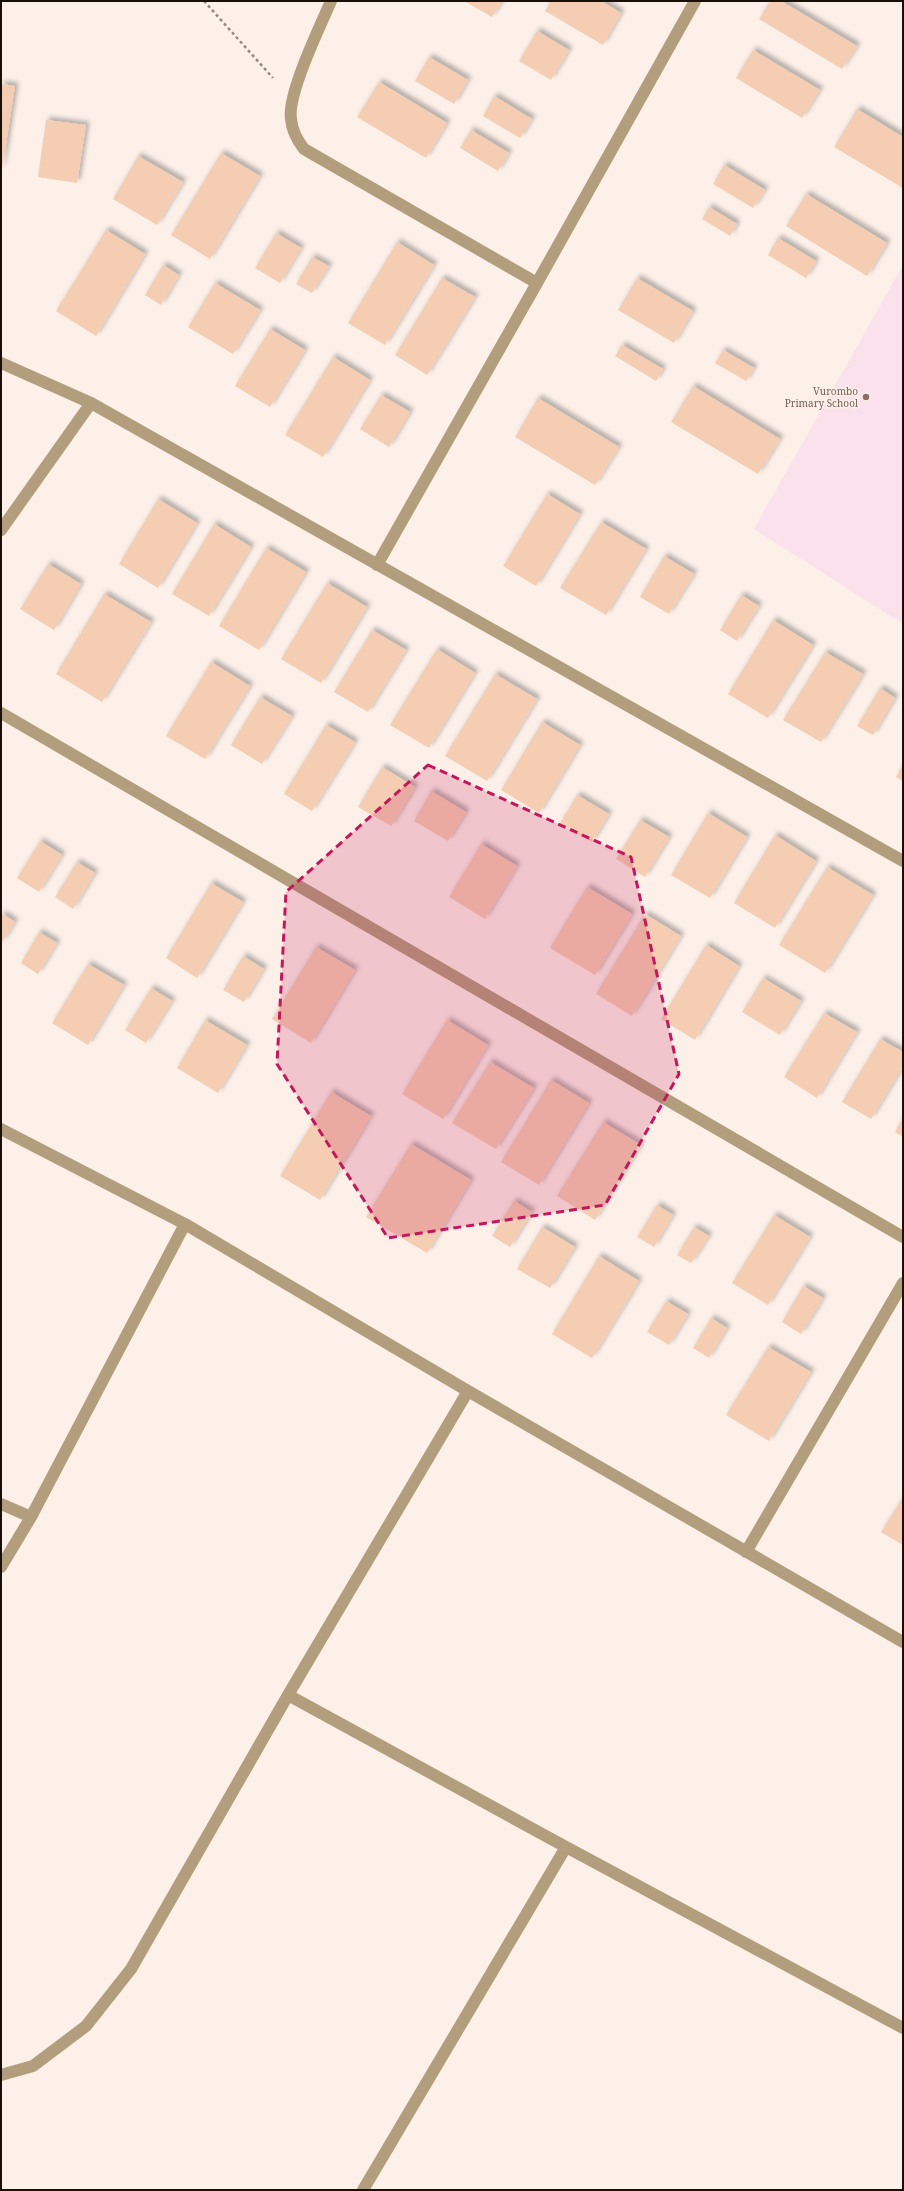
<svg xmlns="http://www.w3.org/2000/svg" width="904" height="2191" viewBox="0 0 904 2191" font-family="'Noto Serif',serif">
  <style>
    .education { fill: #fae1eb }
    .building { fill: #f4cdb3; filter: url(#shadow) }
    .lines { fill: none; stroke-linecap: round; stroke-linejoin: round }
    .path { stroke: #948982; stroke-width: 2.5; stroke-dasharray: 3 3; stroke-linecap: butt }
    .minor { stroke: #b29e7c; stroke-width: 12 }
    .marked { fill: #c2185b; fill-opacity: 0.2; stroke: #c2185b; stroke-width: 3; stroke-dasharray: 8 5; stroke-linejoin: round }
    .education-dot { fill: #8d6e63; stroke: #fcf0e9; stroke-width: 1.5 }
    .labels { text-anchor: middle; stroke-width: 3; stroke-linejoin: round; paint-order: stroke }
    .education-label { font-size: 10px; fill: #785e54; stroke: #fcf0e9; text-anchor: end }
  </style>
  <defs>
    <filter id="shadow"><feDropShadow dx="3.5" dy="-3.5" stdDeviation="2" flood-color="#0004"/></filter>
  </defs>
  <rect width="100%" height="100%" fill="#fcf0e9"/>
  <path class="education" d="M903 265V624L754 529Z"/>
  <path class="building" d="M464 1H502L492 17Z
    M551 1H601L621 13 603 45 545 11Z
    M770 1H781L857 46 842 69 759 19Z
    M537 31 569 50 551 80 519 61Z
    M753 50 820 90 802 118 736 78Z
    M429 57 468 80 454 104 415 81Z
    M379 82 447 123 426 158 357 117Z
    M1 84 15 86 2 169H1Z
    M494 96 532 119 520 138 483 116Z
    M857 109 903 137V188L834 147Z
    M46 120 86 125 77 183 38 177Z
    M471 130 509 153 498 171 460 148Z
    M221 153 260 176 210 259 171 235Z
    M138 156 183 182 157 225 113 199Z
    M724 165 765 190 753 208 713 184Z
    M806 194 887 243 867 276 786 226Z
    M709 207 737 224 730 236 702 219Z
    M106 230 145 254 96 336 56 311Z
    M276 233 301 248 280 283 255 268Z
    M778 238 816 261 806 278 768 255Z
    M397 242 434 265 385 345 348 323Z
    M312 257 329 266 312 293 296 284Z
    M163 265 179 275 161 305 145 295Z
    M442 278 475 297 427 375 395 355Z
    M637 278 693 311 674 343 618 310Z
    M215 283 260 310 233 354 188 327Z
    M270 329 305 350 270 407 235 386Z
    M622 345 663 369 656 381 615 356Z
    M723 350 754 368 746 381 715 363Z
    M333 357 370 380 323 457 285 435Z
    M693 386 780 439 758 474 671 422Z
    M381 395 410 412 389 447 360 429Z
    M538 398 619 447 595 485 515 437Z
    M547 494 580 514 536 586 503 566Z
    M158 499 197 523 158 588 119 564Z
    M601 522 646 549 606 615 560 588Z
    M214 524 251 547 209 616 172 594Z
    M266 548 306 572 259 650 219 626Z
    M664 556 694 574 669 614 640 597Z
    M48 564 81 584 54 630 20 609Z
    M327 583 367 607 321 683 281 659Z
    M104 594 151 622 102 702 56 674Z
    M741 595 759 606 737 641 720 630Z
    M773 620 813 645 768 718 728 694Z
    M372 630 406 650 368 712 334 692Z
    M437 649 475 673 429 748 390 725Z
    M825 652 863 674 821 742 783 720Z
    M211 662 250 686 205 759 166 736Z
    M495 674 537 699 487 781 445 756Z
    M880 688 895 698 873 735 857 726Z
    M260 697 292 716 262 764 231 745Z
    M542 722 580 745 539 813 501 790Z
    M326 725 355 742 312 811 284 794Z
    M903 765V781L896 777Z
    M382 767 415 787 391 826 358 807Z
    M431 791 466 812 448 841 414 821Z
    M577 795 609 814 592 842 560 823Z
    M708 813 747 837 710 898 671 875Z
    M640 820 669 837 645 877 616 859Z
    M775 835 816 861 775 928 734 903Z
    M40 841 62 855 39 892 17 878Z
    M481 844 517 866 485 919 449 897Z
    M77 862 95 873 73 909 55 897Z
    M827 867 873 895 825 973 779 945Z
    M211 883 243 902 197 978 166 958Z
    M587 887 632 914 595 975 550 948Z
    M1 913 15 922 1 944Z
    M645 914 681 936 632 1016 596 994Z
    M39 932 57 943 38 974 21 963Z
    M706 945 739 966 695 1040 661 1019Z
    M316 947 355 970 311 1043 272 1019Z
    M243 956 264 969 244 1002 223 990Z
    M88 964 124 985 88 1045 52 1023Z
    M763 978 801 1001 780 1035 742 1012Z
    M151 988 172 1001 146 1043 125 1030Z
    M824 1013 857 1032 817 1098 784 1077Z
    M205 1020 247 1045 218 1093 177 1068Z
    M447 1020 488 1045 443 1119 402 1094Z
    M880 1039 903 1052V1066L871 1119 842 1102Z
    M490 1062 534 1088 496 1149 452 1123Z
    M551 1080 589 1103 539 1185 501 1162Z
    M331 1092 371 1116 320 1200 280 1176Z
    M903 1118V1137L895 1132Z
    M603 1122 641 1145 595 1220 557 1196Z
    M411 1144 471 1180 427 1253 366 1217Z
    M514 1201 532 1212 510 1247 492 1236Z
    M657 1205 673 1215 654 1247 637 1237Z
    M774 1215 810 1237 768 1305 732 1283Z
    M542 1227 575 1247 550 1288 517 1269Z
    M694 1227 709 1236 691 1263 677 1255Z
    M599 1256 639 1281 592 1358 552 1334Z
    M803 1286 823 1298 801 1334 782 1322Z
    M666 1301 688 1314 669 1345 647 1332Z
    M711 1318 727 1328 709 1358 693 1348Z
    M768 1347 811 1372 769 1441 726 1415Z
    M903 1497V1545L881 1532Z"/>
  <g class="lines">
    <path class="path" d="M204 1 273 78"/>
    <path class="minor" d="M331 1C320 27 287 94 291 119 292 131 297 140 304 149L537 283 695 1
      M1 363 91 403 903 861
      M1 530 91 403
      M377 565 537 283
      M1 713 903 1237
      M1 1129 185 1224 468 1391 903 1642
      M1 1504 31 1517 185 1224
      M746 1552 903 1283
      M1 1567 31 1517
      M288 1695 566 1847 903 2028
      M1 2075 33 2066 86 2026 131 1969 288 1695 468 1391
      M363 2190 566 1847"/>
  </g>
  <path class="marked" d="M428 765 631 857 679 1074 605 1205 388 1238 277 1064 286 892Z"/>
  <circle class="education-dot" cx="866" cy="397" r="4"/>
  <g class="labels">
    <g class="education-label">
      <text x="858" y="395">Vurombo<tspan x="858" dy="12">Primary School</tspan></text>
    </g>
  </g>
  <rect width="904" height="2191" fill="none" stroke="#190f09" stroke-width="4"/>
</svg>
